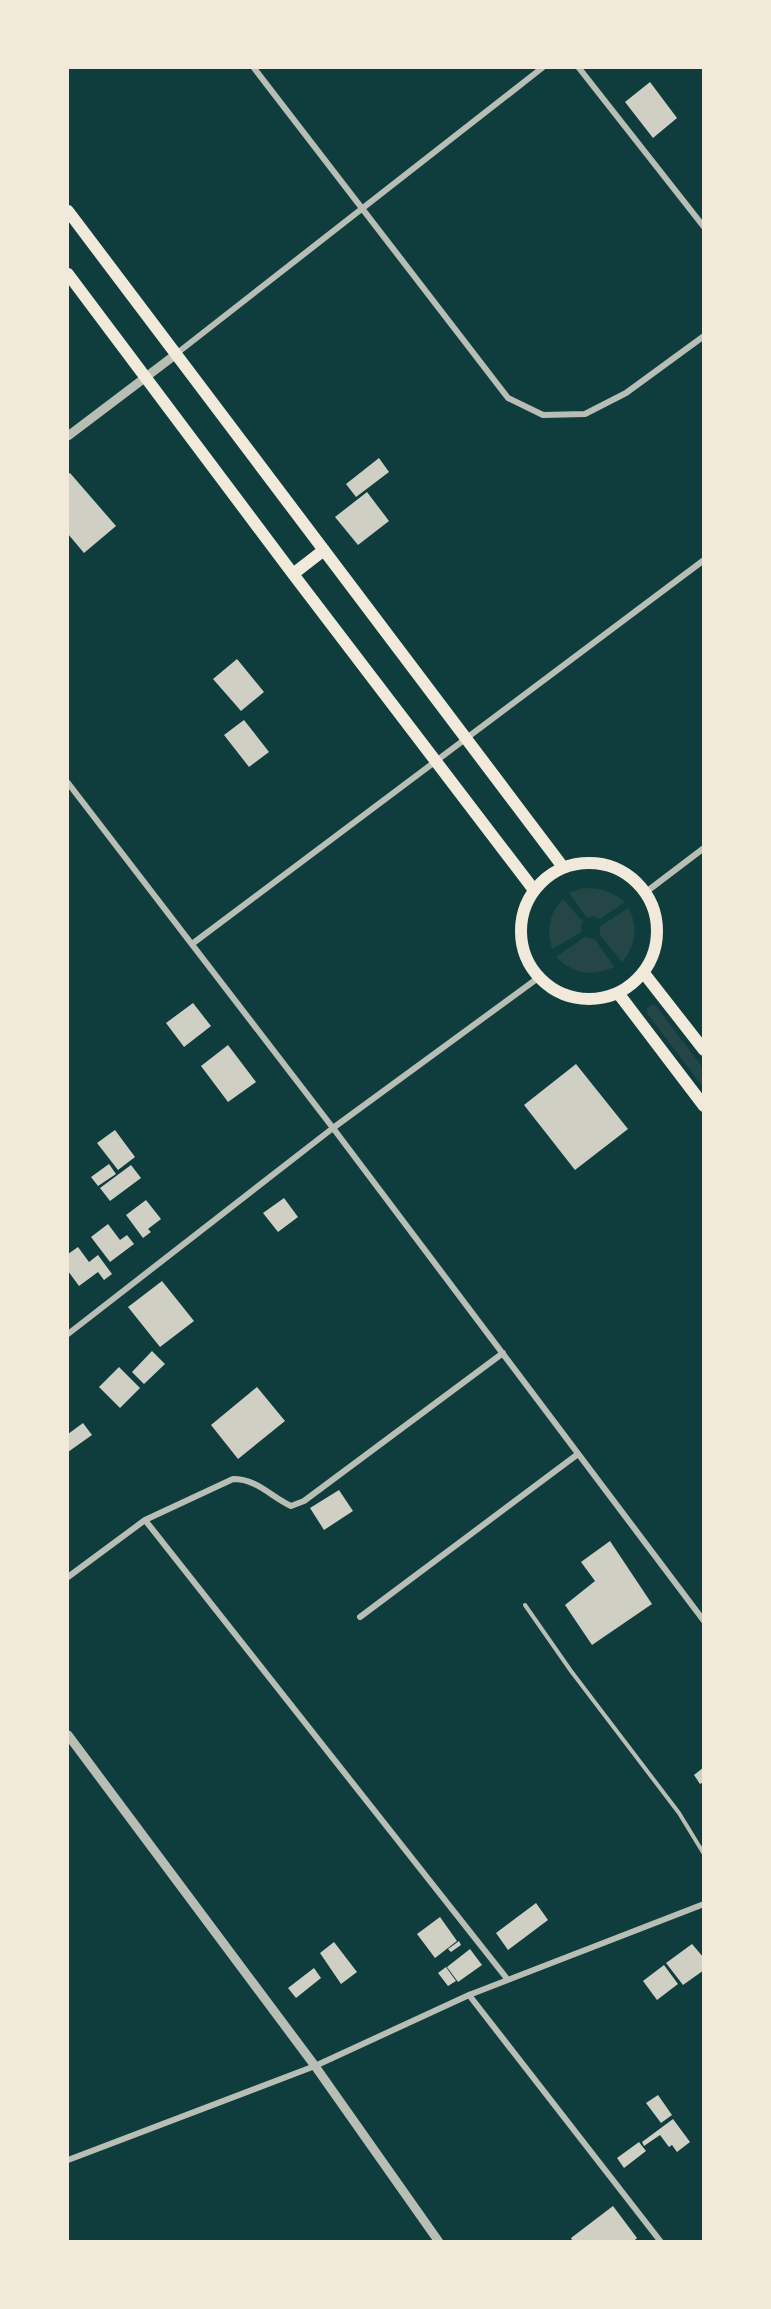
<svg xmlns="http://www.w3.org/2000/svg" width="771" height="2309" viewBox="0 0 771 2309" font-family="Barlow,sans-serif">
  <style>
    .green { fill: #244646 }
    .building { fill: #cfcfc3 }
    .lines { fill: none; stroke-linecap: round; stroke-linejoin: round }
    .service { stroke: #b8beb3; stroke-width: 4 }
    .minor { stroke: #b8beb3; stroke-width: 6 }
    .tertiary { stroke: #b8beb3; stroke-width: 9 }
    .primary { stroke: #f1e9da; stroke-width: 12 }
  </style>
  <rect width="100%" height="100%" fill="#0f3d3e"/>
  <path class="green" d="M583 888C601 888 611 891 625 902L600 919 594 916 587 918 569 893Z
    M563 899 583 922 581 926 582 932 552 949C546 929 549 915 563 899Z
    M629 908C638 929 636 945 622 962L600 935V926Z
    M585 937 595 939 614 967C592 977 574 974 556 957Z
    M653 1004 656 1006 703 1068V1087L647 1013V1008Z"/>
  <path class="building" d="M650 82 677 118 653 138 625 102Z
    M379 458 389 472 356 497 346 484Z
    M70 473 116 526 84 553 68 534V474Z
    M367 492 389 521 358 545 335 517Z
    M237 659 264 692 241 711 213 679Z
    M244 720 269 752 249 767 224 735Z
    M193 1003 211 1026 184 1047 166 1023Z
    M228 1045 256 1082 228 1102 201 1066Z
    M576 1064 628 1129 575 1170 524 1105Z
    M115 1130 135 1157 118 1170 97 1143Z
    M109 1164 116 1174 98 1186 91 1177Z
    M131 1165 141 1178 110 1201 100 1188Z
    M284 1198 298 1217 278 1232 263 1213Z
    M146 1200 161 1219 148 1229 151 1232 143 1238 126 1215Z
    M108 1224 120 1240 127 1235 134 1244 110 1262 91 1237Z
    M78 1247 89 1262 98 1255 112 1274 104 1280 98 1272 79 1286 68 1271V1254Z
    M162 1281 194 1321 160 1347 128 1307Z
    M152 1351 165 1364 144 1384 132 1372Z
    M119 1367 140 1388 120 1408 99 1387Z
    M257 1387 285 1421 238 1459 211 1425Z
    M83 1423 92 1435 68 1452V1434Z
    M339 1490 353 1511 324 1530 310 1508Z
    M610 1541 652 1604 592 1645 565 1605 595 1581 581 1562Z
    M704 1767V1782L700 1784 694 1775Z
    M536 1903 548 1920 508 1950 496 1933Z
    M440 1917 457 1941 435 1958 417 1934Z
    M459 1941 461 1945 451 1952 448 1949Z
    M334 1942 357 1972 341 1984 320 1953Z
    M692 1944 704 1958V1970L683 1985 666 1963Z
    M470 1949 482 1965 458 1982 447 1967Z
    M664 1965 678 1984 657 2000 643 1981Z
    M446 1967 456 1981 448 1986 438 1973Z
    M314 1968 321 1978 296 1998 288 1988Z
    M658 2095 672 2115 661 2123 646 2103Z
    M673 2119 690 2142 677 2152 672 2145 669 2147 660 2135 644 2146 642 2142Z
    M639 2142 646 2151 624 2168 617 2158Z
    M613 2206 637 2238 633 2242H573L571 2238Z"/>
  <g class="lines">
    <path class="service" d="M525 1605 571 1671 679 1813 704 1854"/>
    <path class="minor" d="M254 68 508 398 543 415 585 414 626 393 704 336
      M579 68 704 227
      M176 354 542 68
      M68 783 333 1128 704 1621
      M646 892 704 848
      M192 944 704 560
      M68 1334 333 1128 538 978
      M145 1520 508 1980
      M68 1577 145 1520 233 1479C257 1479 270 1496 291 1506L304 1501 503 1353
      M360 1617 578 1454
      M469 1995 661 2242
      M68 2160 315 2066 469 1995 704 1904"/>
    <path class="tertiary" d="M68 436 175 355
      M68 1735 315 2066 439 2242"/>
    <path class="primary" d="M68 211 563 867
      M68 274 293 574 534 890
      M293 574 324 550
      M521 931a68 68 0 1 1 136 0a68 68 0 1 1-136 0Z
      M643 972 704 1050
      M618 993 704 1106"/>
  </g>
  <rect width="771" height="2309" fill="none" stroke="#f1e9da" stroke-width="138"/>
</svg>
